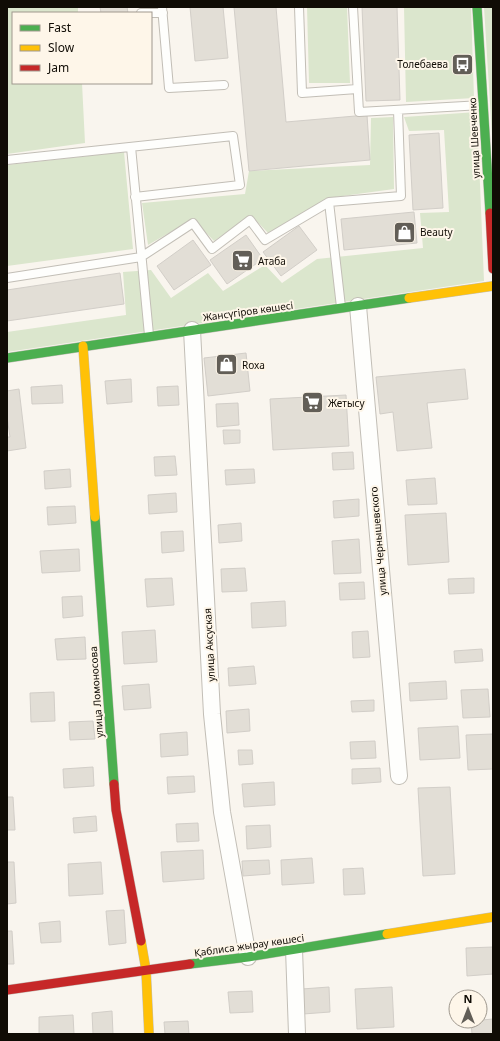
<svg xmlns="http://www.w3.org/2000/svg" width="500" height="1041" viewBox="0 0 500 1041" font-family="'Noto Sans',sans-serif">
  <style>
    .green { fill: #dbe6cd }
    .building { fill: #e2ded6; stroke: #d2cec8 }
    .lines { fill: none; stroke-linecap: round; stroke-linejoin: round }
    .lane-casing { stroke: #c2beb6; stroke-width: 10 }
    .street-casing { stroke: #c2beb6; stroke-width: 18 }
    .fast-casing { stroke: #c2beb6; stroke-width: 10 }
    .slow-casing { stroke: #c2beb6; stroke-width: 10 }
    .jam-casing { stroke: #c2beb6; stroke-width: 10 }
    .lane { stroke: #fefefc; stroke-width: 8 }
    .street { stroke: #fefefc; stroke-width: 16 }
    .fast { stroke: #4caf50; stroke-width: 9 }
    .slow { stroke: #ffc107; stroke-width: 9 }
    .jam { stroke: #c62828; stroke-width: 9 }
    .labels { text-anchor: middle; stroke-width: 4; stroke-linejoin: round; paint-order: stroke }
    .poi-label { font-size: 10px; fill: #100c05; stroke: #fef6e9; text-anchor: start }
    .street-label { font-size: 10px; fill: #100c05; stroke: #fef6e9 }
  </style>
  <rect width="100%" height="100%" fill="#f9f5ee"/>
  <path class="green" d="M7 7H78V13H13V83H82L85 143 7 154Z
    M307 7H347L350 83H309Z
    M404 7H471L474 98 406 102Z
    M484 7H493V152Z
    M477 112 484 281 7 352V332L126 315 123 272 151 270 171 298 208 273 223 291 265 265 282 283 317 259 423 248 420 213 449 212 444 130 409 131 404 117Z
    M393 117 394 189 328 198 268 233 251 215 214 241 193 219 148 245 142 203 245 194 249 171 370 165 371 118Z
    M124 152 133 249 7 266V165Z"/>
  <path class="building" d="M100 7H127L128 13H101Z
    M190 7H223L228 58 195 61Z
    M234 7H276L286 122 367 115 370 160 249 171Z
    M362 7H397L400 100 366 101Z
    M439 133 443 208 413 210 409 135Z
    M414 212 417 243 344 250 341 219Z
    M299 226 317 250 281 276 263 252Z
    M246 235 263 259 227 284 210 260Z
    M193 240 211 265 174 290 157 266Z
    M120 273 124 304 7 321V290Z
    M246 353 250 391 208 396 204 358Z
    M465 369 468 399 427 403 432 448 397 451 393 412 380 414 376 377Z
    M131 379 132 402 107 404 105 381Z
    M62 385 63 403 32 404 31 387Z
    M178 386 179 405 158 406 157 387Z
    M19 389 26 448 7 451V437H10L7 417V391Z
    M346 395 349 446 273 450 270 399Z
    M238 403 239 425 217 427 216 404Z
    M223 430H240V443L224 444Z
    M353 452 354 469 333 470 332 453Z
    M175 456 177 475 155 476 154 457Z
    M70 469 71 487 45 489 44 471Z
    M254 469 255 483 226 485 225 470Z
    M435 478 437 504 408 505 406 480Z
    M176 493 177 512 149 514 148 495Z
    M359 499V516L334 518 333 501Z
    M75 506 76 523 48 525 47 507Z
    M446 513 449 562 408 565 405 515Z
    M241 523 242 541 219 543 218 525Z
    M183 531 184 551 162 553 161 532Z
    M359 539 361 573 334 574 332 541Z
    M79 549 80 571 42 573 40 551Z
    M245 568 247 591 222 592 221 569Z
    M172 578 174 605 147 607 145 579Z
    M474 578V593L449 594 448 579Z
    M364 582 365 599 340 600 339 583Z
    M82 596 83 616 63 618 62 597Z
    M285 601 286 626 252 628 251 603Z
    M155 630 157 662 124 664 122 632Z
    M368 631 370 657 353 658 352 632Z
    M85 637 86 659 57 660 55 639Z
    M482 649 483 661 455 663 454 651Z
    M254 666 256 684 229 686 228 668Z
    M446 681 447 699 410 701 409 683Z
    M149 684 151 708 124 710 122 686Z
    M488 689 490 717 463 718 461 690Z
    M54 692 55 721 31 722 30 693Z
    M374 700V711L352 712 351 701Z
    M249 709 250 731 227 733 226 711Z
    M93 721 95 739 70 740 69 722Z
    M458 726 460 758 420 760 418 728Z
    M187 732 188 755 161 757 160 734Z
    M493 734V769L468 770 466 735Z
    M375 741 376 758 351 759 350 742Z
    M238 750H252L253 764 239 765Z
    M93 767 94 786 64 788 63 769Z
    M380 768 381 782 352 784V769Z
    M194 776 195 792 168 794 167 777Z
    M274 782 275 805 244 807 242 784Z
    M450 787 455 874 423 876 418 788Z
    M7 797H13L15 830H7Z
    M96 816 97 831 74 833 73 818Z
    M198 823 199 841 177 842 176 824Z
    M270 825 271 847 247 849 246 826Z
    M203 850 204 879 163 882 161 852Z
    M312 858 314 883 282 885 281 860Z
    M269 860 270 874 243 876 242 861Z
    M7 862H14L16 903 7 904Z
    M101 862 103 894 69 896 68 864Z
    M363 868 365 894 344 895 343 869Z
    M124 910 126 943 109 945 106 911Z
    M60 921 61 942 41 943 39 923Z
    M7 931H12L14 964H7Z
    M493 947V974L467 976 466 948Z
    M329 987 330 1012 303 1014 302 989Z
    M392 987 394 1027 357 1029 355 989Z
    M252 991 253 1012 230 1013 228 992Z
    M112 1011 113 1034H93L92 1013Z
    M73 1015 74 1034H39V1017Z
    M493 1019V1034H472L471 1021Z
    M188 1021 189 1034H165L164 1022Z"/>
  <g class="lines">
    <defs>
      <path id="lane" d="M162 7 169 88 224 85
        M299 7 302 93 357 89
        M353 7 359 112 482 105
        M141 13H163
        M131 147 149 335
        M7 160 233 136 240 185 135 197
        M329 202 341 307
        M7 278 141 257 193 223 212 249 250 220 265 240 329 202 401 196 398 110"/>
      <path id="street" d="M358 306 399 776
        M192 330 212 714 222 812 248 957
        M294 949 297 1034"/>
      <path id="fast" d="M477 7 490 213
        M7 358 409 298
        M95 517 114 784
        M190 964 248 957 387 934"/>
      <path id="slow" d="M409 298 493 286
        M83 346 95 517
        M387 934 493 917
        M141 941 146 970 149 1034"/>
      <path id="jam" d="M490 213 493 269
        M114 784 116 810 141 941
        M7 990 190 964"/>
    </defs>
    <use href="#lane" class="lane-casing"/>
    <use href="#street" class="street-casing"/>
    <use href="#fast" class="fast-casing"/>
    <use href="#slow" class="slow-casing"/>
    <use href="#jam" class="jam-casing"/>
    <use href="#lane" class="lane"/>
    <use href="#street" class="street"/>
    <use href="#fast" class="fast"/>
    <use href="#slow" class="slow"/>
    <use href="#jam" class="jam"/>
  </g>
  <defs>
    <symbol id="bus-square" viewBox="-11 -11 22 22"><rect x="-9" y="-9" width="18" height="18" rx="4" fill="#625e57" stroke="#fef6e9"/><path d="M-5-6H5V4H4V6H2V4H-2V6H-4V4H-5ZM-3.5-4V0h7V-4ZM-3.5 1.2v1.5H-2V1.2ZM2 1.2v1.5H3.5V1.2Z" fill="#fff"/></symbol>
    <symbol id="shop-square" viewBox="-11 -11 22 22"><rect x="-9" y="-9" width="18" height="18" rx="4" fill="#625e57" stroke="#fef6e9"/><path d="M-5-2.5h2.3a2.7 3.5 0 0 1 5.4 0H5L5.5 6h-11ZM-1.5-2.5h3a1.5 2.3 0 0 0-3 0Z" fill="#fff"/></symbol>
    <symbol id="supermarket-square" viewBox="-11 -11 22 22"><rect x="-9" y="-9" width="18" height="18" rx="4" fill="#625e57" stroke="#fef6e9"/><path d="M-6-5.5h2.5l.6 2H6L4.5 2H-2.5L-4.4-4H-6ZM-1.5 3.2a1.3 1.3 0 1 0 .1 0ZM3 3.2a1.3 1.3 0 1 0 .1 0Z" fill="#fff"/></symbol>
  </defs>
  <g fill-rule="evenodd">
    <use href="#bus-square" x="450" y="52" width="25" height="25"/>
    <use href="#shop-square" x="392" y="220" width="25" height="25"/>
    <use href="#supermarket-square" x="230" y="248" width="25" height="25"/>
    <use href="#shop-square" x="214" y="352" width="25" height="25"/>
    <use href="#supermarket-square" x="300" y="390" width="25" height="25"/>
  </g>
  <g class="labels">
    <g class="poi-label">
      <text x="448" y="68" text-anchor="end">Толебаева</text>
      <text x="420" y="236">Beauty</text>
      <text x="258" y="265">Атаба</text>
      <text x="242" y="369">Roxa</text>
      <text x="328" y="407">Жетысу</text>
    </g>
    <g class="street-label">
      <text transform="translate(474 138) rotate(-93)" y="4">улица Шевченко</text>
      <text transform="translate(248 311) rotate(-8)" y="4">Жансүгіров көшесі</text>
      <text transform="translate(378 541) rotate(-95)" y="4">улица Чернышевского</text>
      <text transform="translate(209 645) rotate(-93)" y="4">улица Аксуская</text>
      <text transform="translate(96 692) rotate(-94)" y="4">улица Ломоносова</text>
      <text transform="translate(249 945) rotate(-8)" y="4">Қаблиса жырау көшесі</text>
    </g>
  </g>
  <rect width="500" height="1041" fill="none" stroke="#100c05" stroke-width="16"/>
  <rect x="12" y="12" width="140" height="72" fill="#fef6e9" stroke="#9f988e"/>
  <rect x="20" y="25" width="20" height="6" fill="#4caf50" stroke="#9f988e"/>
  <text x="48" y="32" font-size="12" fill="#100c05">Fast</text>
  <rect x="20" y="45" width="20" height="6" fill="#ffc107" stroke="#9f988e"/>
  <text x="48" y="52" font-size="12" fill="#100c05">Slow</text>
  <rect x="20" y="65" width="20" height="6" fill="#c62828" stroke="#9f988e"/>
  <text x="48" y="72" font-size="12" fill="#100c05">Jam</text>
  <g transform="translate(468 1009)"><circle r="19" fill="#fef6e9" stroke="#9f988e"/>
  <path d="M0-3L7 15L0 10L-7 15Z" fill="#625e57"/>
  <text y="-6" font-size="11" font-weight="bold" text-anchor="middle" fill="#100c05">N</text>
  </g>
</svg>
